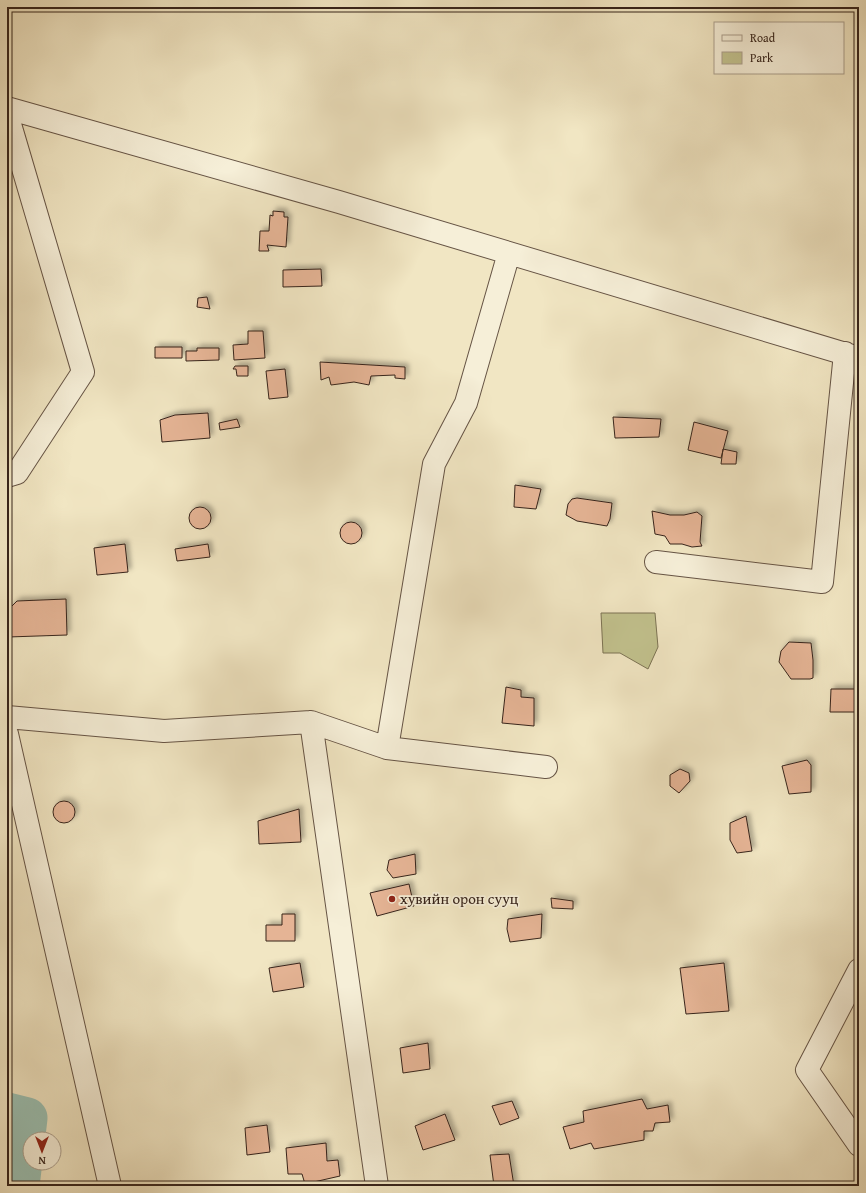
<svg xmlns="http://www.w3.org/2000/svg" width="866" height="1193" viewBox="0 0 866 1193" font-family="'Gentium Book Plus',serif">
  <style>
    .green { fill: #c2c28e; stroke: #7c7354 }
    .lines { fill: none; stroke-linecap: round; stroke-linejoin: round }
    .river { stroke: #9bc0b2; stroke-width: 41 }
    .building { fill: #e5b495; stroke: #37241b; filter: url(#shadow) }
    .minor-casing { stroke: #665445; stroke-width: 24 }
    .minor { stroke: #f6efd8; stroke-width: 22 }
    .poi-dot { fill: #8f2418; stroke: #f6efd8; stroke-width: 1.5 }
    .labels { text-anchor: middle; stroke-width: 3.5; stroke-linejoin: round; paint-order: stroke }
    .poi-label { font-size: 15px; fill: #37241b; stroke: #f6efd8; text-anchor: start }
  </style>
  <defs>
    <filter id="shadow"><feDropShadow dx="3.5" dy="-3.5" stdDeviation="2" flood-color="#0004"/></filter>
  </defs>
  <rect width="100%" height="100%" fill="#f1e6c3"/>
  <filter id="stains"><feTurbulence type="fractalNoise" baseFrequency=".005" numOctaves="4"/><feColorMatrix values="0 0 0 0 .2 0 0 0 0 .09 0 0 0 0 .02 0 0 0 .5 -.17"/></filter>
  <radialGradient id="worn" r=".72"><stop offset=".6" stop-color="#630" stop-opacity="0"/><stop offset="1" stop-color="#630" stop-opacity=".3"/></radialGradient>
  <path class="green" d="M601 613H655L658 647 648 669 620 653H603Z"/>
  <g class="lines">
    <path class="river" d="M7 1113 27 1118 19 1186"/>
  </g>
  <path class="building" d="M273 211 284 212V217H288L286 247 267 245 269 251H259L260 231H269L270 215 273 216Z
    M321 269 322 286 283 287V270Z
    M207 297 210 309 197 307 198 298Z
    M248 331H263L265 358 234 360 233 345 248 344Z
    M155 347H182V358H155Z
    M197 348H219V360L186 361V351H197Z
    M320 362 405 367V379L395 378V375L371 376 369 385 354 382 331 385 329 377 321 380Z
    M235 366H248V376H237L236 369H233Z
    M285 369 288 397 269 399 266 371Z
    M208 413 210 438 162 442 160 420 175 415Z
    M613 417 661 419 659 437 615 438Z
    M237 419 240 427 220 430 219 423Z
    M694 422 728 431 721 458 688 450Z
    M723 449 737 452 736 464H721Z
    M515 485 541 489 536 509 514 507Z
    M577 498 612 503 610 519 607 526 577 521 566 515 568 504 572 499Z
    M189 518a11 11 0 1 1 22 0a11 11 0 1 1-22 0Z
    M652 511 670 515H684L697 512 702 516 700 542 702 546 692 547 682 544H670L665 536 655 534Z
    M340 533a11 11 0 1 1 22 0a11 11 0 1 1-22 0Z
    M125 544 128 572 97 575 94 548Z
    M208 544 210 557 177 561 175 549Z
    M66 599 67 635 8 637 7 611 17 601Z
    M789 642 811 643 813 660V678L810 679H791L779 662 781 651Z
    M506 687 521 690V697L534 698V726L502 723Z
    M831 689H856V712H830Z
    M807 760 811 765V792L789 794 782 766Z
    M680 769 689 773 690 781 679 793 670 786V775Z
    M53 812a11 11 0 1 1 22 0a11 11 0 1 1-22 0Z
    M299 809 301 842 259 844 258 821Z
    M746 816 752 851 737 853 730 840V823Z
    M415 854 416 874 393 878 387 870 389 860Z
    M409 884 414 906 377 916 370 893Z
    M551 898 573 901V909L552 908Z
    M282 914H295V941H266V925H282Z
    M542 914 541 938 510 942 507 929 508 919Z
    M300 963 304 987 273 992 269 968Z
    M724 963 729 1011 686 1014 680 968Z
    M428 1043 430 1069 403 1073 400 1048Z
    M642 1099 647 1109 668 1105 670 1122 655 1123 653 1131H644V1140L594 1149 591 1143 570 1149 563 1127 584 1122 583 1111Z
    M512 1101 519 1118 500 1125 492 1106Z
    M445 1114 455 1140 423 1150 415 1126Z
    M267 1125 270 1152 247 1155 245 1128Z
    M326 1143 327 1161 338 1160 340 1176 305 1184 302 1174H288L286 1148Z
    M509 1154 514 1186H494L490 1155Z"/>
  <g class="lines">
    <defs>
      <path id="minor" d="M7 108 339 202 859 358
        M7 114 83 372 17 473 7 476
        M656 562 822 582 845 353
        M7 717 164 731 311 722
        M7 734 110 1186
        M387 748 546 767
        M859 970 807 1070 859 1145
        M377 1186 311 722 387 748 434 464 466 403 509 253"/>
    </defs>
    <use href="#minor" class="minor-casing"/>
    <use href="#minor" class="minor"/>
  </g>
  <circle class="poi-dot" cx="392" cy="899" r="4"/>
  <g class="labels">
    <g class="poi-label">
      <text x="400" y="904">хувийн орон сууц</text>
    </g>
  </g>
  <rect width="866" height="1193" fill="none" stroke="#f1e6c3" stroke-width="24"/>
  <rect x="8" y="8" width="850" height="1177" fill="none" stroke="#37241b" stroke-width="2"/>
  <rect x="12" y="12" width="842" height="1169" fill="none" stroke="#37241b"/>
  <rect x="714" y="22" width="130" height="52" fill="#f6efd8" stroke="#aa9e8c"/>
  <rect x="722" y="35" width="20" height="6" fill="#f6efd8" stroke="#aa9e8c"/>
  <text x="750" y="42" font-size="12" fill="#37241b">Road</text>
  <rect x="722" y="52" width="20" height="12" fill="#c2c28e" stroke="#aa9e8c"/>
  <text x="750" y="62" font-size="12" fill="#37241b">Park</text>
  <g transform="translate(42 1151) rotate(180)"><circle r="19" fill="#f6efd8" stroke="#aa9e8c"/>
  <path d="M0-3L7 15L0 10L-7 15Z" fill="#8f2418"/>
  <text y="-6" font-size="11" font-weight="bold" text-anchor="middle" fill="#37241b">N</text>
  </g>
  <rect width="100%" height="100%" filter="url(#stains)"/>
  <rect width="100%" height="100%" fill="url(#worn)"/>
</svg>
